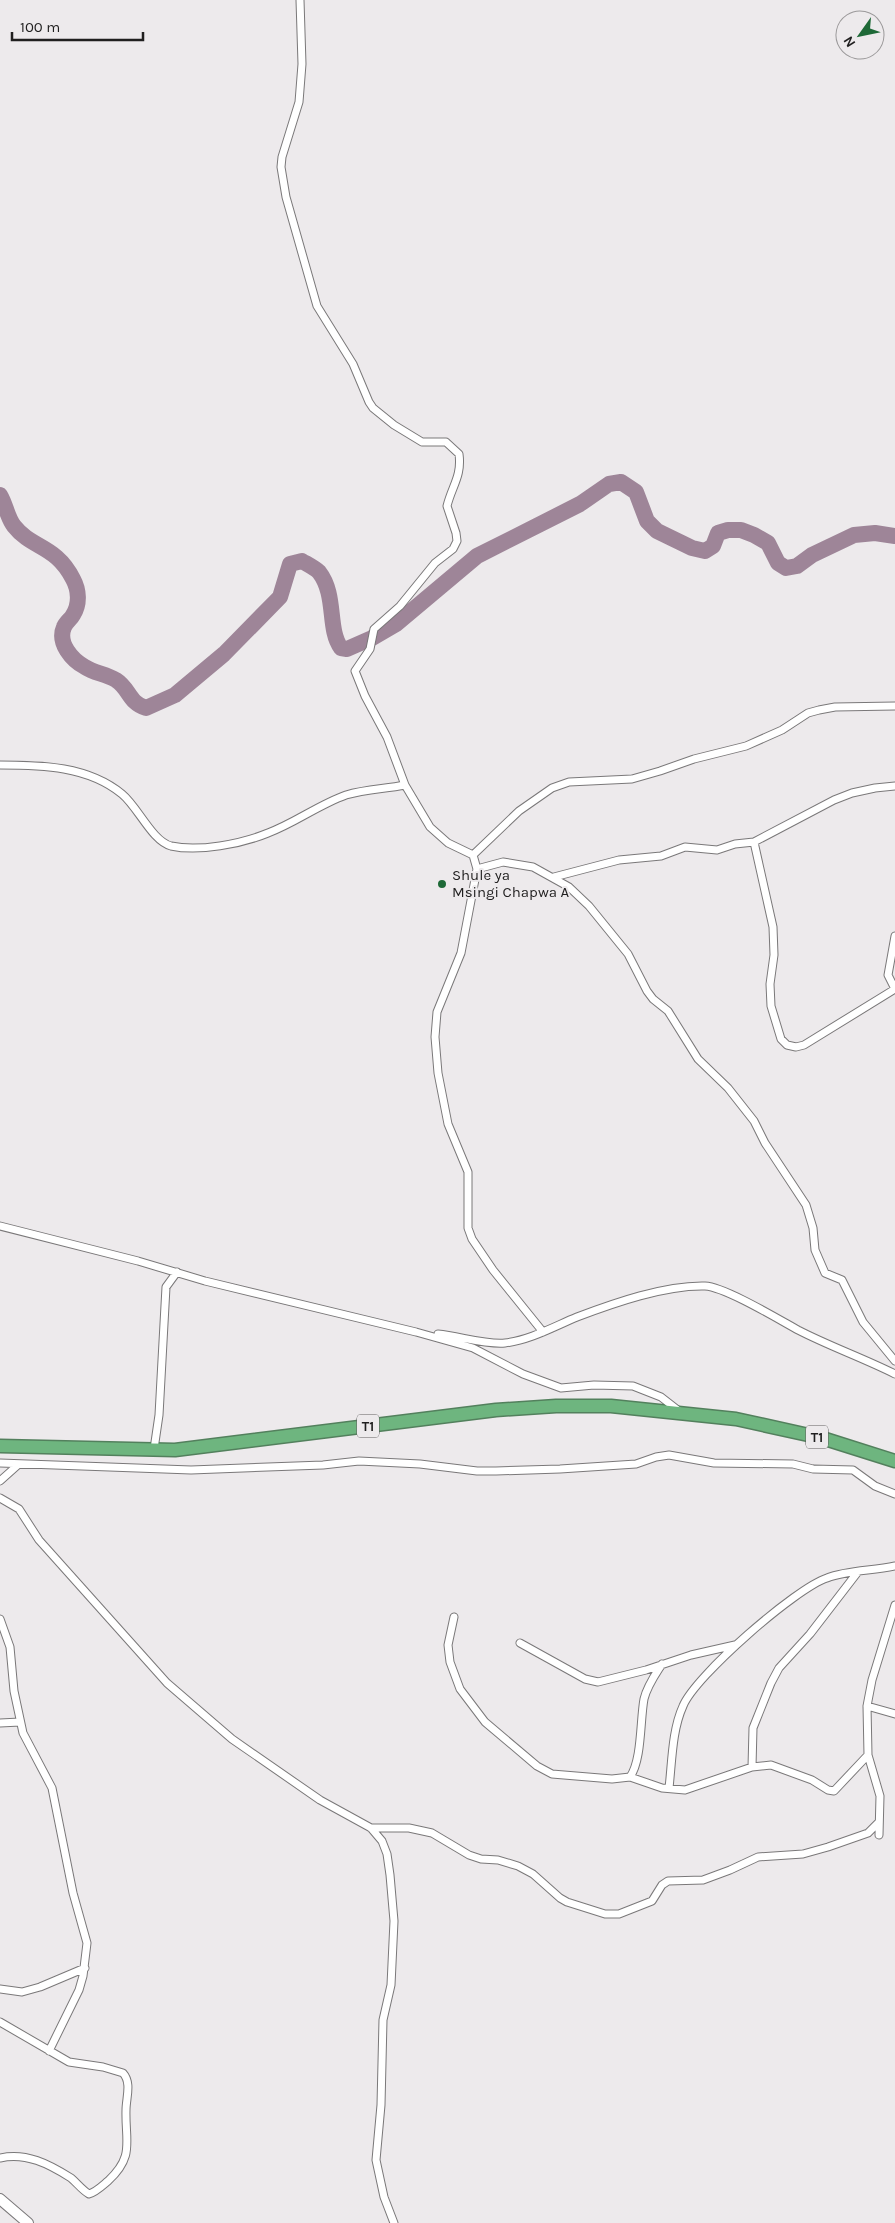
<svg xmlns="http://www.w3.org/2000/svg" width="895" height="2223" viewBox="0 0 895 2223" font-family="Karla,sans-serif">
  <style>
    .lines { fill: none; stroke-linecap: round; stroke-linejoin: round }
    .river { stroke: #9e8598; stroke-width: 16 }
    .street-casing { stroke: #7a7879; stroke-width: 9 }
    .secondary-casing { stroke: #7a7879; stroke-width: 12 }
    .highway-casing { stroke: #53805d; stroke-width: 15 }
    .street { stroke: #fff; stroke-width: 7 }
    .secondary { stroke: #fff; stroke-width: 10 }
    .highway { stroke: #6eb57f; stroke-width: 12 }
    .poi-dot { fill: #1e6937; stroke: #edeaec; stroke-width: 2 }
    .labels { text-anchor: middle; stroke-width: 4; stroke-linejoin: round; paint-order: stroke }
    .shield { fill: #edeaec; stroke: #5e5c5c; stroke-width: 1 }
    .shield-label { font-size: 14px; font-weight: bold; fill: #201f1f }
    .poi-label { font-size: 15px; fill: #201f1f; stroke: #edeaec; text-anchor: start }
  </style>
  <rect width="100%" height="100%" fill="#edeaec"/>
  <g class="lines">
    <path class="river" d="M0 495C6 505 7 517 14 526 32 549 56 545 73 579 79 590 80 604 73 615 71 619 66 622 64 627 57 643 72 660 85 667 94 673 106 674 116 680 130 689 128 702 146 708L175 695 224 654 280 597 290 564 302 561C307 564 315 568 319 572 337 595 327 629 341 648L347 649 372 638 396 624 477 556 580 504 609 484 621 482 636 492 647 521 657 531 692 548 705 551 713 546 718 533 728 530H741L754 535 768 543 778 563 786 568 797 566 812 555 854 535 875 533 895 536"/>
    <defs>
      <path id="street" d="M300 0 302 64 299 102 282 157 281 167 286 197 317 306 353 364 369 402 373 408 394 425 422 442H446L459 454C462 476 452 486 447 506L456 533 457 541 453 549 435 563 400 606 374 629 370 649 355 671 365 696 387 737 405 785 430 827 448 843 473 855 477 869 461 953 437 1012 435 1037 438 1073 448 1124 468 1172V1228L472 1239 493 1270 543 1332
        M0 765C42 765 88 766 122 794 138 807 152 841 171 846 199 852 241 844 268 833 295 823 318 805 346 795 366 789 385 789 405 785
        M754 842 773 927 774 955 770 984 771 1006 781 1039 787 1045 796 1047 804 1045 895 989
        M473 855 519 811 552 788 569 782 632 779 660 771 694 759 746 746 782 730 808 713 819 710 835 707 895 706
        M477 869 503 862 533 867 569 887 589 906 628 954 647 991 653 999 668 1011 698 1059 728 1088 754 1121 765 1143 806 1205 813 1228 815 1250 825 1273 842 1280 863 1322 895 1361
        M554 877 619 860 661 856 685 847 717 850 735 844 754 842 834 800 852 793 875 788 895 786
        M895 936 888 975 895 989
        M0 1226 138 1261 205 1281 416 1332 473 1348 523 1374 561 1388 594 1385 633 1386 661 1397 679 1411
        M438 1334C459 1336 486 1345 505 1343 530 1340 553 1327 577 1317 614 1303 665 1285 705 1286 725 1287 778 1319 798 1330 829 1346 863 1358 895 1374
        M154 1449 159 1415 166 1287 177 1272
        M0 1463 191 1470 323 1465 359 1461 420 1464 477 1471H496L560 1469 636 1464 656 1457 669 1455 714 1463 793 1464 813 1469 853 1470 875 1486 895 1494
        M0 1481 19 1464
        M0 1498 19 1509 39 1540 167 1683 232 1739 320 1800 371 1828 382 1841 387 1854 390 1875 394 1921 391 1985 383 2020 381 2105 376 2160 384 2197 394 2223
        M454 1617 448 1645 450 1662 460 1689 485 1722 537 1766 552 1774 612 1779 630 1777C642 1760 640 1721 644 1699 647 1686 655 1675 662 1664
        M0 1619 10 1647 14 1691 23 1733 52 1788 73 1893 87 1943 83 1976 79 1990 49 2051
        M520 1643 585 1679 598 1682 646 1670 691 1655 735 1645
        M867 1706 895 1714
        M0 1723 20 1722
        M752 1767 753 1728 771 1683 779 1668 810 1634 857 1573
        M630 1777 662 1788 685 1790 752 1767 771 1765 812 1780 828 1790 834 1791 868 1755
        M669 1788C672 1762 672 1730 683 1706 695 1676 796 1588 827 1578 848 1570 873 1571 895 1566
        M371 1828H409L432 1833 469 1855 481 1859 498 1860 518 1866 533 1874 560 1898 567 1902 605 1914H619L652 1901 662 1885 668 1881 703 1880 730 1870 758 1857 803 1854 828 1847 868 1833 879 1822
        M879 1835 880 1796 868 1755 867 1706 872 1680 895 1605
        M0 1989 22 1992 40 1987 85 1968
        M0 2022 69 2062 103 2067 123 2073C132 2083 126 2098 126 2110 125 2142 135 2156 108 2181 102 2186 96 2192 89 2194 82 2190 77 2183 71 2178 49 2164 26 2152 0 2158"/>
      <path id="secondary" d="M0 2199 28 2223"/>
      <path id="highway" d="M0 1446 175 1450 496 1410 556 1406H611L736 1419 822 1438 895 1461"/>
    </defs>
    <use href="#street" class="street-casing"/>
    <use href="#secondary" class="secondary-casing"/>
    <use href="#highway" class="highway-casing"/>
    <use href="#street" class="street"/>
    <use href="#secondary" class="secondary"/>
    <use href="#highway" class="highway"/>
  </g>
  <circle class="poi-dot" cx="442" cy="884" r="5"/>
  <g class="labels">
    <g class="shield">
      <rect x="357" y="1414.5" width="22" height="23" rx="4"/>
      <rect x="806" y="1425.5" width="22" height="23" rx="4"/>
    </g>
    <g class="shield-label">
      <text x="368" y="1431">T1</text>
      <text x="817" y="1442">T1</text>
    </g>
    <g class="poi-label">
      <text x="452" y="880">Shule ya<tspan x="452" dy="17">Msingi Chapwa A</tspan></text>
    </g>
  </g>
  <g transform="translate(860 35) rotate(237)"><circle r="24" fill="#edeaec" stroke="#9b999a"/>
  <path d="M0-4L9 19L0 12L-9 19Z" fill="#1e6937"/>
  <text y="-8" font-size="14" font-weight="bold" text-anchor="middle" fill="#201f1f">N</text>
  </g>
  <path d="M12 32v8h131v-8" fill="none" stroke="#201f1f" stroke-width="2.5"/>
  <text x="20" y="32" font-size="15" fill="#201f1f" stroke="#edeaec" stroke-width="4" paint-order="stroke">100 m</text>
</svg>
